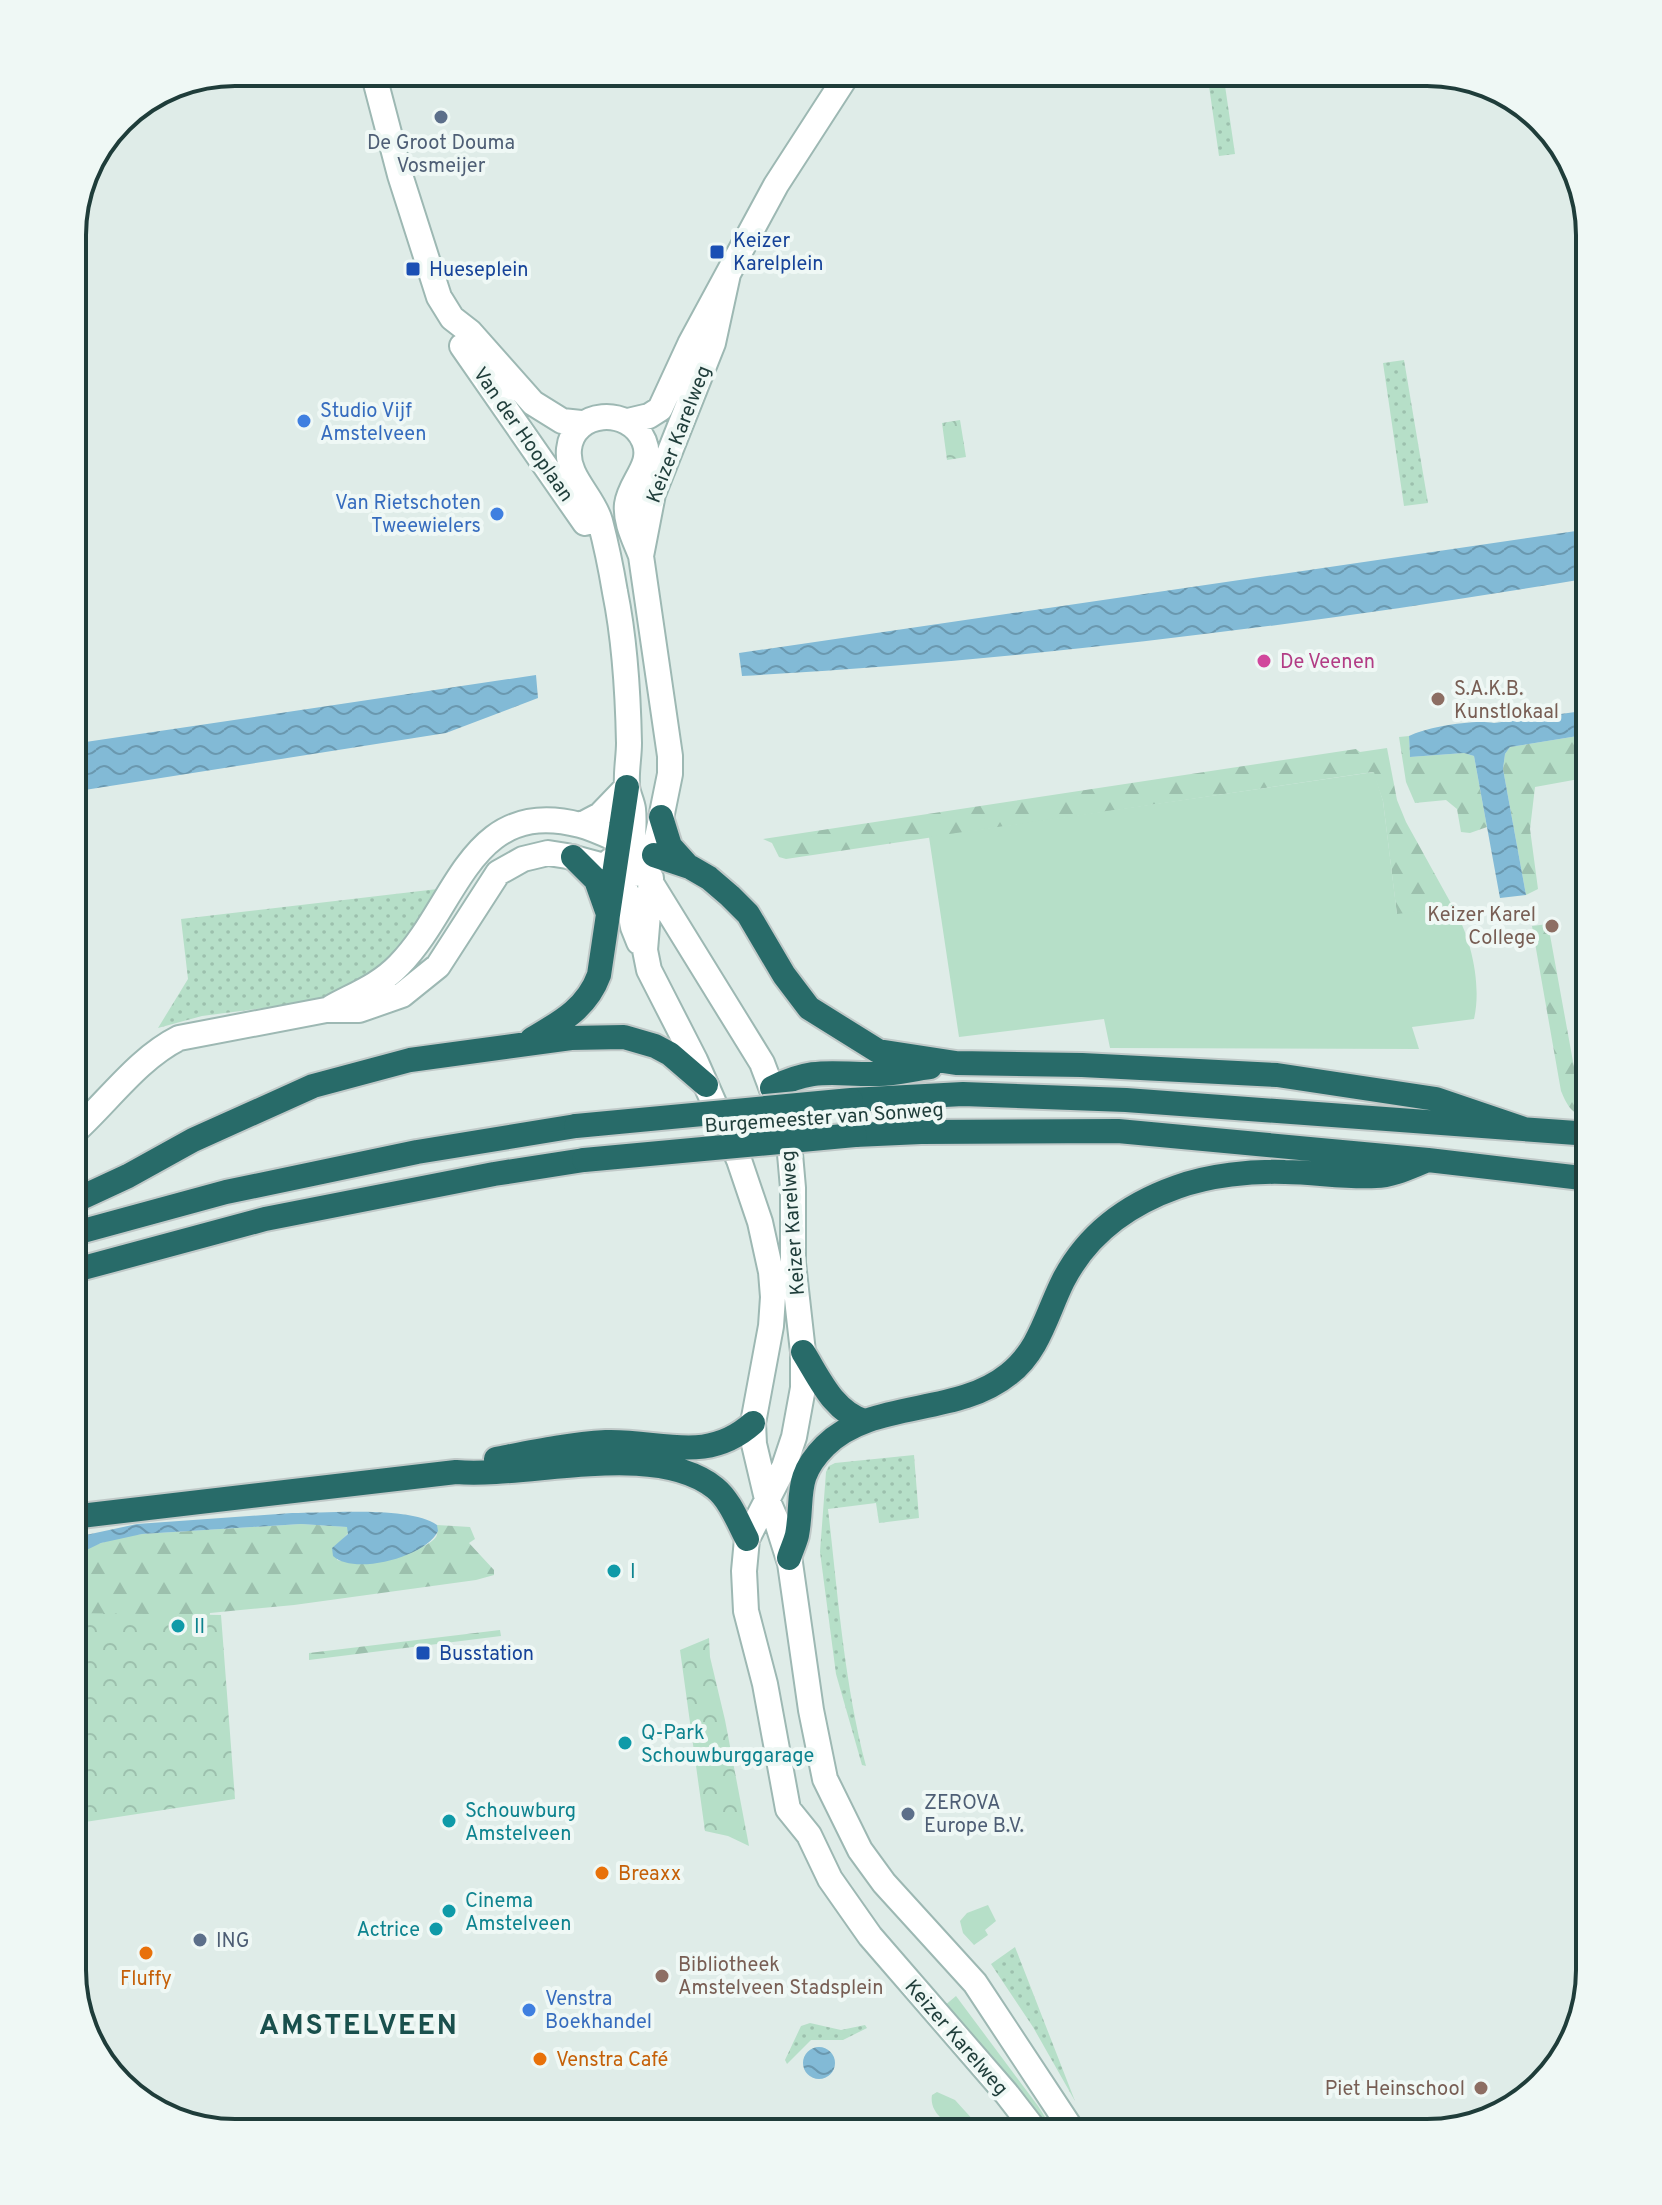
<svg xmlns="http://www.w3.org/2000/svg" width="1662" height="2205" viewBox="0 0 1662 2205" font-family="Overpass,sans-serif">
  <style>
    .grass { fill: url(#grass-dots) }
    .forest { fill: url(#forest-firs) }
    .park { fill: url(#park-crowns) }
    .garden { fill: #b6dfc8 }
    .water { fill: url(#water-waves) }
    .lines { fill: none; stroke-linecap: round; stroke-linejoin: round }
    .secondary-casing { stroke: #9db8b3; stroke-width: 28 }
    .highway-casing { stroke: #c0c9c8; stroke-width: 28 }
    .secondary { stroke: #fff; stroke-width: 24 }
    .highway { stroke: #286b69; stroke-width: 24 }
    .highway-bridge-casing { stroke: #c0c9c8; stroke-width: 28; stroke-linecap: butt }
    .highway-bridge { stroke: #286b69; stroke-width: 24 }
    .service-dot { fill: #5c6f8a; stroke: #eff8f5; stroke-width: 3 }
    .transit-dot { fill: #1a4fb4; stroke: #eff8f5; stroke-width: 3 }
    .shop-dot { fill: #3f7fe0; stroke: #eff8f5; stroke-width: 3 }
    .hotel-dot { fill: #d1479c; stroke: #eff8f5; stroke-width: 3 }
    .education-dot { fill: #8d6e63; stroke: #eff8f5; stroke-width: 3 }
    .culture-dot { fill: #0f9aa8; stroke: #eff8f5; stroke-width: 3 }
    .food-dot { fill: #e8710a; stroke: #eff8f5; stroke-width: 3 }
    .labels { text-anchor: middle; stroke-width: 8; stroke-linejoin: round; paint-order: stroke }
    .service-label { font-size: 20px; fill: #4e5e75; stroke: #eff8f5; text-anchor: start }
    .transit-label { font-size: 20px; fill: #164399; stroke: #eff8f5; text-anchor: start }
    .shop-label { font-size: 20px; fill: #366cbe; stroke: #eff8f5; text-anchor: start }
    .street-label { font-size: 20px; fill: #1f3d3a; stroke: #eff8f5 }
    .hotel-label { font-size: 20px; fill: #b23c85; stroke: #eff8f5; text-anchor: start }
    .education-label { font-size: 20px; fill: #785e54; stroke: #eff8f5; text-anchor: start }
    .culture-label { font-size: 20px; fill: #0d838f; stroke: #eff8f5; text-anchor: start }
    .food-label { font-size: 20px; fill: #c56008; stroke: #eff8f5; text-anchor: start }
    .district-label { font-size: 28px; font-weight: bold; letter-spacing: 2px; fill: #19504d; stroke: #eff8f5 }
    .rim { fill: none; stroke: #1f3d3a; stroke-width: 4 }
  </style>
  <defs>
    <pattern id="grass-dots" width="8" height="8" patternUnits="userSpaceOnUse" patternTransform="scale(2)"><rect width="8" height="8" fill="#b6dfc8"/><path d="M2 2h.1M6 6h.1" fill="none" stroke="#9cc0ad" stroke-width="1.8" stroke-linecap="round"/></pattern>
    <pattern id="forest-firs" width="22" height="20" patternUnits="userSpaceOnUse" patternTransform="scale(2)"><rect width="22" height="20" fill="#b6dfc8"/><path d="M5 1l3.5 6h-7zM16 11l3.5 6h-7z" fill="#9cc0ad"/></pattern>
    <pattern id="park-crowns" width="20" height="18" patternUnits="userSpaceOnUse" patternTransform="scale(2)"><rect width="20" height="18" fill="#b6dfc8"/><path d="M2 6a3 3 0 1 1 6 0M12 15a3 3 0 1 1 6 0" fill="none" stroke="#9cc0ad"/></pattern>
    <pattern id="water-waves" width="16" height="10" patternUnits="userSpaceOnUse" patternTransform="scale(2)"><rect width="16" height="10" fill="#82bad6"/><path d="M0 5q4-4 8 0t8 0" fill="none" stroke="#6a98af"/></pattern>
  </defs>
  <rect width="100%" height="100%" fill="#dfece8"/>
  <path class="grass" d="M1207 72H1223L1235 154 1219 156Z
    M1404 360 1428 503 1404 506 1383 363Z
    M446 888 387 970 337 996 287 1005 202 1016 158 1028 188 979 181 919Z
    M914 1455 919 1518 879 1523 876 1503 828 1509C838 1595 844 1682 866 1766L862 1765 836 1674 820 1552 826 1472 829 1466 835 1463Z
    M1015 1947 1075 2101 1033 2027 991 1964Z
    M810 2023 841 2030 865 2025 867 2028 843 2040H811L787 2064 785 2060 801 2026Z"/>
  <path class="forest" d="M1590 734V777L1535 787 1530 829 1538 889 1526 895 1503 769 1505 754 1510 747Z
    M1409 736 1410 757 1464 753 1474 756 1487 827 1470 833 1461 832 1457 809 1446 800 1415 803 1406 782 1399 737Z
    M1387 748 1397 800 1406 822 1453 907 1397 915 1383 801 1373 772 786 859 779 857 772 843 763 839 1356 749 1360 752Z
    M1548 924 1578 1089 1590 1091V1115C1573 1118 1567 1105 1561 1091L1532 926Z
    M301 1524 348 1527 350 1531 341 1541 337 1560C354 1565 425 1554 436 1537 438 1533 437 1530 437 1525L470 1527 475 1539 469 1543 494 1570V1575L476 1580 294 1605 210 1613 207 1633 72 1644V1557C94 1543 117 1537 142 1534Z
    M500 1630 501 1636 309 1660V1653Z"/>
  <path class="park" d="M960 420 966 457 947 460 942 423Z
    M72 1613 221 1615 235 1799 72 1824Z
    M709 1638 710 1657 725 1720 749 1846 728 1836 705 1831 680 1650Z"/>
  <path class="garden" d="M1374 772 1383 801 1397 914 1453 907C1471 937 1482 984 1474 1019L1412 1027 1419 1049 1110 1048 1104 1019 959 1037 929 837Z
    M988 1905 996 1921 985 1930 988 1935 974 1945 963 1933 960 1921 967 1913Z
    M956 1996 1038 2106 1055 2133H1051L944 2006Z
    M937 2092 955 2100 985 2133H960C947 2123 929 2113 932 2095Z"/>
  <path class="water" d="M1590 529V578C1309 625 1027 660 742 676L739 653Z
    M536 675 538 698 446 733 72 792V744Z
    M1590 710V734L1510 747 1505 754 1503 769 1526 895 1500 898 1474 756 1464 753 1410 757 1409 736C1427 727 1474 719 1494 723Z
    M292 1513C326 1513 411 1506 437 1525L438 1531C426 1557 354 1576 333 1556L332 1548 348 1534 347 1527 301 1524 142 1534 101 1543 72 1557V1538L137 1524Z
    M803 2063a16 16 0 1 1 32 0a16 16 0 1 1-32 0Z"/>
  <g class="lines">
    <defs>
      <path id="secondary" d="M373 72 400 175 439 297 452 318 470 332 533 403 562 421 581 423
        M462 346 585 523
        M628 421 649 416 660 409 690 344 776 185 849 72
        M641 556C635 540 625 522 627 504 630 481 654 465 644 441 629 406 573 410 569 449 566 477 593 496 600 521 606 544 611 568 615 592 625 641 628 693 629 743 629 757 626 771 627 785 627 793 632 801 633 809 635 825 631 841 635 857L762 1063 782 1116 790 1154 793 1188V1263L803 1352V1388L794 1437 784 1467 747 1539 744 1571 746 1611 765 1684 788 1809 809 1835 830 1879 870 1936 1006 2093 1037 2133
        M581 825 600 815 627 787
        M657 838 670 774V756L641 556 653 494 713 343 728 274
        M610 861 627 893 633 927 639 942
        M651 878 645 950 649 970 695 1060 739 1160 760 1222 771 1272 773 1297 771 1326 753 1423 754 1444 767 1499 777 1522 790 1563 811 1710 825 1779 860 1850 884 1883 975 1983 1074 2133
        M332 1007C356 994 380 985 399 965 458 905 470 796 580 825 599 830 618 841 637 848
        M72 1134C107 1103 137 1059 179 1038L326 1010H359L402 995 438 966 498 873 523 859 548 853 567 856 634 874"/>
      <path id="highway" d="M661 817 670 846 688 866
        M654 855 690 867 709 878 730 896 748 914 784 975 809 1008 878 1051 956 1063 1082 1065 1277 1075 1436 1099 1524 1129
        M573 857 596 880 607 911
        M532 1039C561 1022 587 1008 599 975L627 787
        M772 1088C816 1066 833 1075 879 1074 896 1074 913 1069 930 1067
        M851 1100 963 1094 1126 1100 1590 1134
        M855 1135 921 1132 1118 1131 1428 1160 1590 1179
        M72 1202 128 1176 193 1140 313 1086 410 1060 571 1038 624 1037 655 1046 670 1054 706 1085
        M72 1234 226 1192 417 1152 576 1126
        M72 1271 265 1219 494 1174 584 1160
        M803 1352C820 1379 833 1411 864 1421
        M496 1459C532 1452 569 1444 606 1442 660 1440 706 1465 753 1423
        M72 1517 456 1472C529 1478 655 1440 715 1488 730 1500 738 1522 747 1539
        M789 1558C791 1551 795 1543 797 1535 804 1497 793 1478 825 1446 872 1399 956 1417 1009 1374 1039 1351 1047 1313 1063 1281 1087 1234 1129 1204 1177 1187 1210 1175 1251 1171 1285 1172 1315 1172 1346 1178 1376 1176 1393 1176 1412 1166 1428 1160"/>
    </defs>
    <use href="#secondary" class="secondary-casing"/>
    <use href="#highway" class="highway-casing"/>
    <use href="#secondary" class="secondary"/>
    <use href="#highway" class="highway"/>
    <defs>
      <path id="highway-bridge" d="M576 1126 851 1100
        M584 1160 855 1135"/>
    </defs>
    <use href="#highway-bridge" class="highway-bridge-casing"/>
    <use href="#highway-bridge" class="highway-bridge"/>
  </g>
  <g class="service-dot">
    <circle cx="441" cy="117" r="8"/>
    <circle cx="908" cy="1814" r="8"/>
    <circle cx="200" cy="1940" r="8"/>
  </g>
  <g class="transit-dot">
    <rect x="709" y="244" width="16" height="16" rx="4"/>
    <rect x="405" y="261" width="16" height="16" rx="4"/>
    <rect x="415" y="1645" width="16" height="16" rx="4"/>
  </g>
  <g class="shop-dot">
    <circle cx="304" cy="421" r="8"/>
    <circle cx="497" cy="514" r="8"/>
    <circle cx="529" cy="2010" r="8"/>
  </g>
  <circle class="hotel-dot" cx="1264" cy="661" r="8"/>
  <g class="education-dot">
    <circle cx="1438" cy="699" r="8"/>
    <circle cx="1552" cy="926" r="8"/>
    <circle cx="662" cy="1976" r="8"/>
    <circle cx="1481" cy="2088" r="8"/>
  </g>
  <g class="culture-dot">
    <circle cx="614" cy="1571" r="8"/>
    <circle cx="178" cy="1626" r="8"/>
    <circle cx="625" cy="1743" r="8"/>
    <circle cx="449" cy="1821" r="8"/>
    <circle cx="449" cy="1911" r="8"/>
    <circle cx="436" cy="1929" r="8"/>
  </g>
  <g class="food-dot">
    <circle cx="602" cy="1873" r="8"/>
    <circle cx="146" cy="1953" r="8"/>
    <circle cx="540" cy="2059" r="8"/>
  </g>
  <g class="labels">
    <g class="service-label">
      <text x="441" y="149" text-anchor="middle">De Groot Douma<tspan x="441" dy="23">Vosmeijer</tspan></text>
      <text x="924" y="1809">ZEROVA<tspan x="924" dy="23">Europe B.V.</tspan></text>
      <text x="216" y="1947">ING</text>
    </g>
    <g class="transit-label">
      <text x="733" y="247">Keizer<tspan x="733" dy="23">Karelplein</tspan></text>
      <text x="429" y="276">Hueseplein</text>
      <text x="439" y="1660">Busstation</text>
    </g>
    <g class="shop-label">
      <text x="320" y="417">Studio Vijf<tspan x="320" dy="23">Amstelveen</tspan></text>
      <text x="481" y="509" text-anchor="end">Van Rietschoten<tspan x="481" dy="23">Tweewielers</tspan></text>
      <text x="545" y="2005">Venstra<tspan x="545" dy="23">Boekhandel</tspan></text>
    </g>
    <g class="street-label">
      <text transform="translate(524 434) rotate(55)" y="7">Van der Hooplaan</text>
      <text transform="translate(678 434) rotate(-69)" y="7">Keizer Karelweg</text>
      <text transform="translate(824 1117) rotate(-4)" y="7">Burgemeester van Sonweg</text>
      <text transform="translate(792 1223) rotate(-94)" y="7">Keizer Karelweg</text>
      <text transform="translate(957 2037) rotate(49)" y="7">Keizer Karelweg</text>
    </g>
    <g class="hotel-label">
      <text x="1280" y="668">De Veenen</text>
    </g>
    <g class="education-label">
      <text x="1454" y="695">S.A.K.B.<tspan x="1454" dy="23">Kunstlokaal</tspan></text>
      <text x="1536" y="921" text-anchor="end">Keizer Karel<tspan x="1536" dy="23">College</tspan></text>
      <text x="678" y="1971">Bibliotheek<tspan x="678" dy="23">Amstelveen Stadsplein</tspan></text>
      <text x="1465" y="2095" text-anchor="end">Piet Heinschool</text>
    </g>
    <g class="culture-label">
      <text x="630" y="1578">I</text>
      <text x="194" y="1633">II</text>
      <text x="641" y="1739">Q-Park<tspan x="641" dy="23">Schouwburggarage</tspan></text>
      <text x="465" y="1817">Schouwburg<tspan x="465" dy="23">Amstelveen</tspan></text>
      <text x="465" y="1907">Cinema<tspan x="465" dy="23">Amstelveen</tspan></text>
      <text x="420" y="1936" text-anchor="end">Actrice</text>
    </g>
    <g class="food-label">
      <text x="618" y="1880">Breaxx</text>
      <text x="146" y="1985" text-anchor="middle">Fluffy</text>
      <text x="556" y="2066">Venstra Café</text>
    </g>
    <g class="district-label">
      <text x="359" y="2034">AMSTELVEEN</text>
    </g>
  </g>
  <path d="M0 0H1662V2205H0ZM235 86H1427A149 149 0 0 1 1576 235V1970A149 149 0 0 1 1427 2119H235A149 149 0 0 1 86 1970V235A149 149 0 0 1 235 86Z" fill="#eff8f5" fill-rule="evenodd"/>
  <path class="rim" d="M235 86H1427A149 149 0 0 1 1576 235V1970A149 149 0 0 1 1427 2119H235A149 149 0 0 1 86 1970V235A149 149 0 0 1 235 86Z"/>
</svg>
